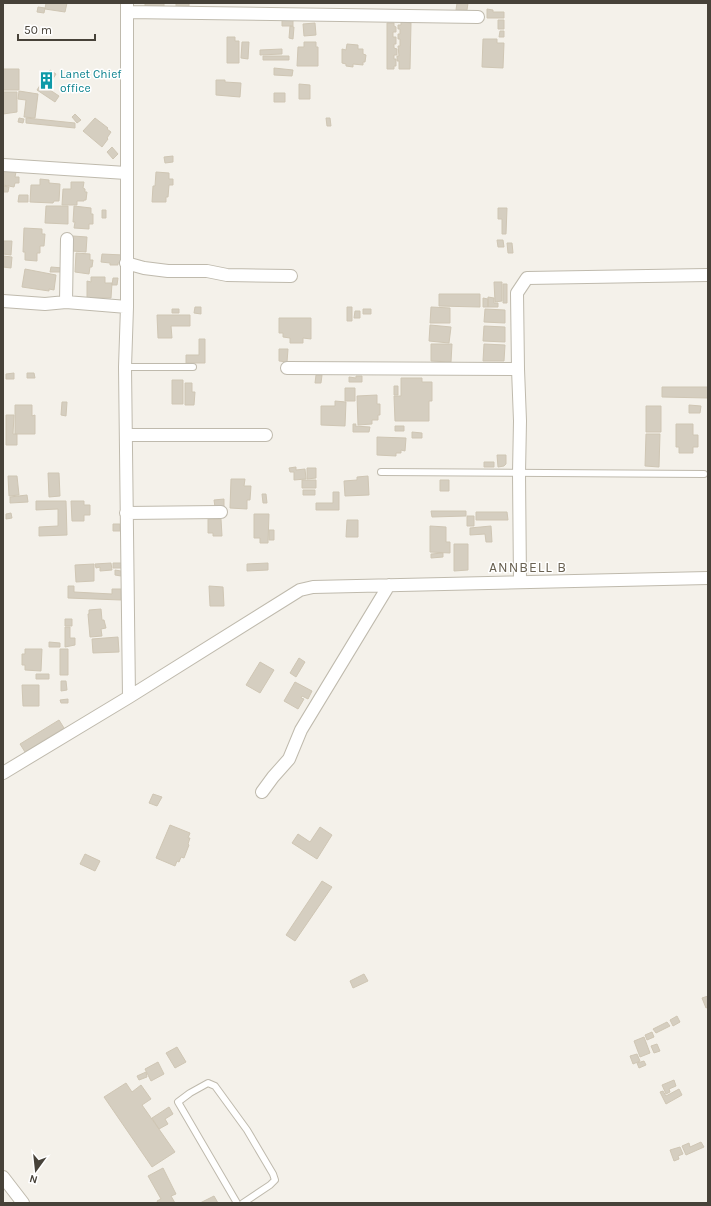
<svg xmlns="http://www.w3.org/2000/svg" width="711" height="1206" viewBox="0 0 711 1206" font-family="Karla,sans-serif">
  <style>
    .building { fill: #d5cec0; stroke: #cfc6b4 }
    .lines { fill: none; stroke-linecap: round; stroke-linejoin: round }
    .lane-casing { stroke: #bfbaad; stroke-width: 8 }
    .street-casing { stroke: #bfbaad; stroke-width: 14 }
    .lane { stroke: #fff; stroke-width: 6 }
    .street { stroke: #fff; stroke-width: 12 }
    .labels { text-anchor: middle; stroke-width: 3; stroke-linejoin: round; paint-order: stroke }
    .culture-label { font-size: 12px; fill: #0d838f; stroke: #fff; text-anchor: start }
    .quarter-label { font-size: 14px; letter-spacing: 1px; fill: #696151; stroke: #fff }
  </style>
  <rect width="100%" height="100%" fill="#f4f1ea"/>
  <path class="building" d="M46 3H67L65 12 45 9Z
    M145 3H164V8H145Z
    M176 3H189V6H176Z
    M457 3H468L467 10H456Z
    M38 7 45 8 44 13 37 12Z
    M487 9 493 10V12H504V18H487Z
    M282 20H293V26H282Z
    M498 20H504V29H498Z
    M401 22 411 23 410 69H399V61H397V56H399L398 46H400V39H398V34H400V29H398V25H401Z
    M315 23 316 35 304 36 303 24Z
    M387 23H394V26L396 27V32H393V37H396V44H394V48L397 49V55H394V59H396V66H394V69H387Z
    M290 26 294 27 293 39 289 38Z
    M500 31H504V37H499Z
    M227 37H235V41H239V63H227Z
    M483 39H497V43H504L503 68 482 67Z
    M242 42H249L248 59 241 58Z
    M304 42H316V47H318V66H297L298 47H304Z
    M347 44 358 45V49H363V54L366 55 365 62H363V65L353 64V67L346 66V64L342 63V49L346 50Z
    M282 49V54L260 55V50Z
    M263 56H289V60H263Z
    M274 68 293 70 292 76 274 75Z
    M3 69H19V90H3Z
    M50 70 56 74 47 88 59 96 55 102 37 90Z
    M216 80H225V82L241 83 240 97 216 95Z
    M299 84 310 85V99H299Z
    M19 91 38 94 35 118 24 117 26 100 18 99Z
    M3 92H17V112L3 114Z
    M274 93H285V102H274Z
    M75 114 81 120 77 123 72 117Z
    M19 118 24 119 23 123 18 122Z
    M26 118 75 123V128L26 123Z
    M95 118 108 128 107 129 111 132 107 138 108 139 102 147 83 131Z
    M326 118H330L331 126H327Z
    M112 147 118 154 113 159 107 152Z
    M173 156V162L165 163 164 157Z
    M3 171 16 172 15 177H19V183H15L14 187 3 185Z
    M156 172 169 173V179H173V185H169L168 197H166V202H152L153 186H155Z
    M40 179 49 180V183L60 184 59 201H54L53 203 30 202 31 185H40Z
    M71 182H84L83 188 85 189V192H87L86 200H84V201H77V205H62L63 189H71Z
    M3 186 9 187 8 192H3Z
    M19 195H28V202H18Z
    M46 206H68V224L45 223Z
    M74 206 91 208V214H93V224H89V229L74 228 75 222H73Z
    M498 208H507L506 234H502V219H498Z
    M102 210H106V218H102Z
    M24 228 42 229V234H45L44 246H40V253H37V261L25 260V252H23Z
    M73 236 87 237 86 252 72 251Z
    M497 240H503L504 247H498Z
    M3 241H12L11 255 3 254Z
    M507 243H512L513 253H508Z
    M76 253 90 254V260H93L92 267H90L89 274 75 272Z
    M102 254 123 255 122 263H118V265H110V263L101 262Z
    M3 256 12 257 11 268 3 267Z
    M51 267 63 268 62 272H50Z
    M25 269 56 275 54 290 49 289V291L22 287Z
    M91 277H105V283H112L111 298H87V281L91 282Z
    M113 278H118L117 285H112Z
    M494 282H502V301L495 302Z
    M503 284H507V303H503Z
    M439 294H480V307L439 306Z
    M488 297 494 298V303H498V307H488Z
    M483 298 488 299V307H483Z
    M195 307H201V314L194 313Z
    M347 307H352V321H347Z
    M431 307 450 308V323H430Z
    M172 309H179V313H172Z
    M363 309H371V314H363Z
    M485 309 505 310V323L484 322Z
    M355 311H360V318H354Z
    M157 315H190V326H171L172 338H158Z
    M279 318H311V339L303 338V343H290V338L283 337V333H279Z
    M430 325 451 327 449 343 429 341Z
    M484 326 505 327V342L483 341Z
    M199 339H205V363H186V355H199Z
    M431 344H452L451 362 431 361Z
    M484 344 505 345 504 361H483Z
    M279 349H288L287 362 279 361Z
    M14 373V379H6V374Z
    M27 373H34L35 378H27Z
    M316 375H322L321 383H315Z
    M356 376H362V382H349V377L356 378Z
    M401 378H422V382H432V401H429V421H395L394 396H401Z
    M172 380H183V404H172Z
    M185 383H192V392H195L194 405H185Z
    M394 386H398V395H394Z
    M662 387H708V398L662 397Z
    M345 388H355V401H345Z
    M377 395V404H380V415H378V420H372V424L358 425 357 396Z
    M335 401 346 402 345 426 321 425V406H335Z
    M62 402H67L66 416 61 415Z
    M15 405H32V416L35 415V434H15Z
    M689 405 701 406 700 413H689Z
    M646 406H661V432H646Z
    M6 415H14L13 434H17V445H6Z
    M353 424H356L355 426 370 427 369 432H353Z
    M676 424H693V435H698V447H693V453H679V447H676Z
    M395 426H404V431H395Z
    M412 432 422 433V438H412Z
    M646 434H660L659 467 645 466Z
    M377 437 406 438 405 451 401 450V453H396V456L377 455Z
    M497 455H506V464L504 466 498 467Z
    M484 462H494V467H484Z
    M296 467V470L305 469 306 479 294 480V472H290L289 468Z
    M307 468H316V478L307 479Z
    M48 473H59L60 496 49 497Z
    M8 476H17L19 495 9 496Z
    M368 476 369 495 345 496 344 481 357 480V477Z
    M231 479H245L244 486H251L250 500H247V509L230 508Z
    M302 480H316V488H302Z
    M440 480H449V491H440Z
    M303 490H315V495H303Z
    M333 492H339V510H316V503H333Z
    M262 494H266L267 503H263Z
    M27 495 28 502 10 503V497Z
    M224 499V507H215L214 500Z
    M36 501H66L67 535 39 536V527L58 526V509L36 510Z
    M71 501H84V505H90V515H84V521H72Z
    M431 511H466V516L432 517Z
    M476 512H507L508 520H476Z
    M11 513 12 518 6 519V514Z
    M254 514H269L268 543H260V538H254Z
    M467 516H474V526H467Z
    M208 519H221L222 536H213V533H208Z
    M347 520H358V537H346Z
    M113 524H120V531H113Z
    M430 526 446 527V542H450V553L430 552Z
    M491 526 492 542H486L485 534 470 535V528Z
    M269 530H274V540H269Z
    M454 544H468V570L454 571Z
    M443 553V557L431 558V554Z
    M111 563 112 570 100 571V567L96 568 95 564Z
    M113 563H122V568H113Z
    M268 563V570L247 571V564Z
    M94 564V581L76 582 75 565Z
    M115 570 121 571V576L115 575Z
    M68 586H74V592L112 594V589H121V600L68 598Z
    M209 586 223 587 224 606H210Z
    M101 609 102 620H104L106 628 101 629 102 636 90 637 88 614H89V610Z
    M65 619H72V626H65Z
    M65 627H70V638H75V645L65 647Z
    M118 637 119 652 93 653 92 639Z
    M49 642 60 643V647H49Z
    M25 649H42L41 671 25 670V665H22V654H25Z
    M60 649H68V675H60Z
    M299 658 305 662 296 677 290 673Z
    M260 662 274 670 260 693 246 685Z
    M36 674H49V679H36Z
    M61 681H66L67 690 61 691Z
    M295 682 312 691 308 699 302 696 301 698 304 699 298 709 284 701Z
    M22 685H39V706H23Z
    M68 699V703H61L60 700Z
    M59 720 64 728 25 752 20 744Z
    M153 794 162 797 157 806 149 803Z
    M170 825 190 833 188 838H190L188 844 189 845 184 858 181 857 179 862 177 861 175 866 156 858Z
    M320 827 332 835 317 859 292 843 298 834 310 842Z
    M85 854 100 861 95 871 80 864Z
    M322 881 332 887 295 941 286 935Z
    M364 974 368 981 353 988 350 981Z
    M708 996V1007L706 1008 702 998Z
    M677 1016 680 1022 673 1026 670 1020Z
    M667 1022 670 1026 656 1033 653 1029Z
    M652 1032 654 1037 647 1040 645 1035Z
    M644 1037 650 1053 640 1057 634 1041Z
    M657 1044 660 1051 654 1053 651 1046Z
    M177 1047 186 1062 175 1068 166 1053Z
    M637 1054 640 1061 633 1064 630 1056Z
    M644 1061 646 1065 639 1068 637 1063Z
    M158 1062 164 1074 151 1081 145 1069Z
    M146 1072 147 1077 139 1080 137 1076Z
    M674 1080 676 1086 669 1089 670 1092 666 1094 662 1085Z
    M126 1083 132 1092 141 1085 151 1099 142 1105 175 1152 152 1167 104 1097Z
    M679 1089 682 1095 666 1104 660 1092 663 1091 666 1096Z
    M169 1107 173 1114 165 1119 168 1124 159 1129 152 1118Z
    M701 1142 704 1147 686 1155 682 1146 689 1143 690 1147Z
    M680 1147 683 1154 678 1156 679 1159 674 1161 670 1150Z
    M163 1168 176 1194 171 1196 175 1203H158L157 1201 161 1199 148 1176Z
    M214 1196 218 1203H200Z"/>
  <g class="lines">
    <defs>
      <path id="lane" d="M125 367H193
        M381 472 704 474
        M237 1203 178 1102 190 1093 208 1083 215 1086 247 1130 273 1174 275 1180 270 1185 243 1203"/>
      <path id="street" d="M127 3V307L125 367 129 697
        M127 12 478 17
        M3 165 126 173
        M126 263 144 268 168 271H207L227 275 291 276
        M3 301 45 304 66 302 127 307
        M66 302 67 239
        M287 368 518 369
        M126 435H266
        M126 513 221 512
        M520 582 519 473 520 421 518 369 517 293 527 278 708 275
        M3 773 129 697 300 590 313 587 708 578
        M262 792 273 777 289 759 301 730 389 585
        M3 1177 23 1203"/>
    </defs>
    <use href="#lane" class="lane-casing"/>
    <use href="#street" class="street-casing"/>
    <use href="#lane" class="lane"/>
    <use href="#street" class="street"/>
  </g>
  <defs>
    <symbol id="building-bare" viewBox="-9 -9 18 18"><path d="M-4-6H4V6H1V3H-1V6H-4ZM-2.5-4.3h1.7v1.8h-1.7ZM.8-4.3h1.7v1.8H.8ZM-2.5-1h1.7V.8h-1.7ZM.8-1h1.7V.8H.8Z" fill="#0f9aa8" stroke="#fff" stroke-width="2.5" paint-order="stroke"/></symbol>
  </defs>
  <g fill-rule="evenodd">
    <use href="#building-bare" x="34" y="68" width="25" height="25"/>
  </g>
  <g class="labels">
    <g class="culture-label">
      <text x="60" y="78">Lanet Chief<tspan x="60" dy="14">office</tspan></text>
    </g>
    <g class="quarter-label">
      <text x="528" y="572">ANNBELL B</text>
    </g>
  </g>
  <rect width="711" height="1206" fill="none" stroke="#474239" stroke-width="8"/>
  <g transform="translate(36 1170) rotate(195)" stroke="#ffffff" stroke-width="3" paint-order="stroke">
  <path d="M0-3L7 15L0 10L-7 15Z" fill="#474239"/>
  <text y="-6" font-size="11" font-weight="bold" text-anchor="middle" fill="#474239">N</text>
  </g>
  <path d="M18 34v6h77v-6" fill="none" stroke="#474239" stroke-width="2"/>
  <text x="24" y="34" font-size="12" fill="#474239" stroke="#ffffff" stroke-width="3" paint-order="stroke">50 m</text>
</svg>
